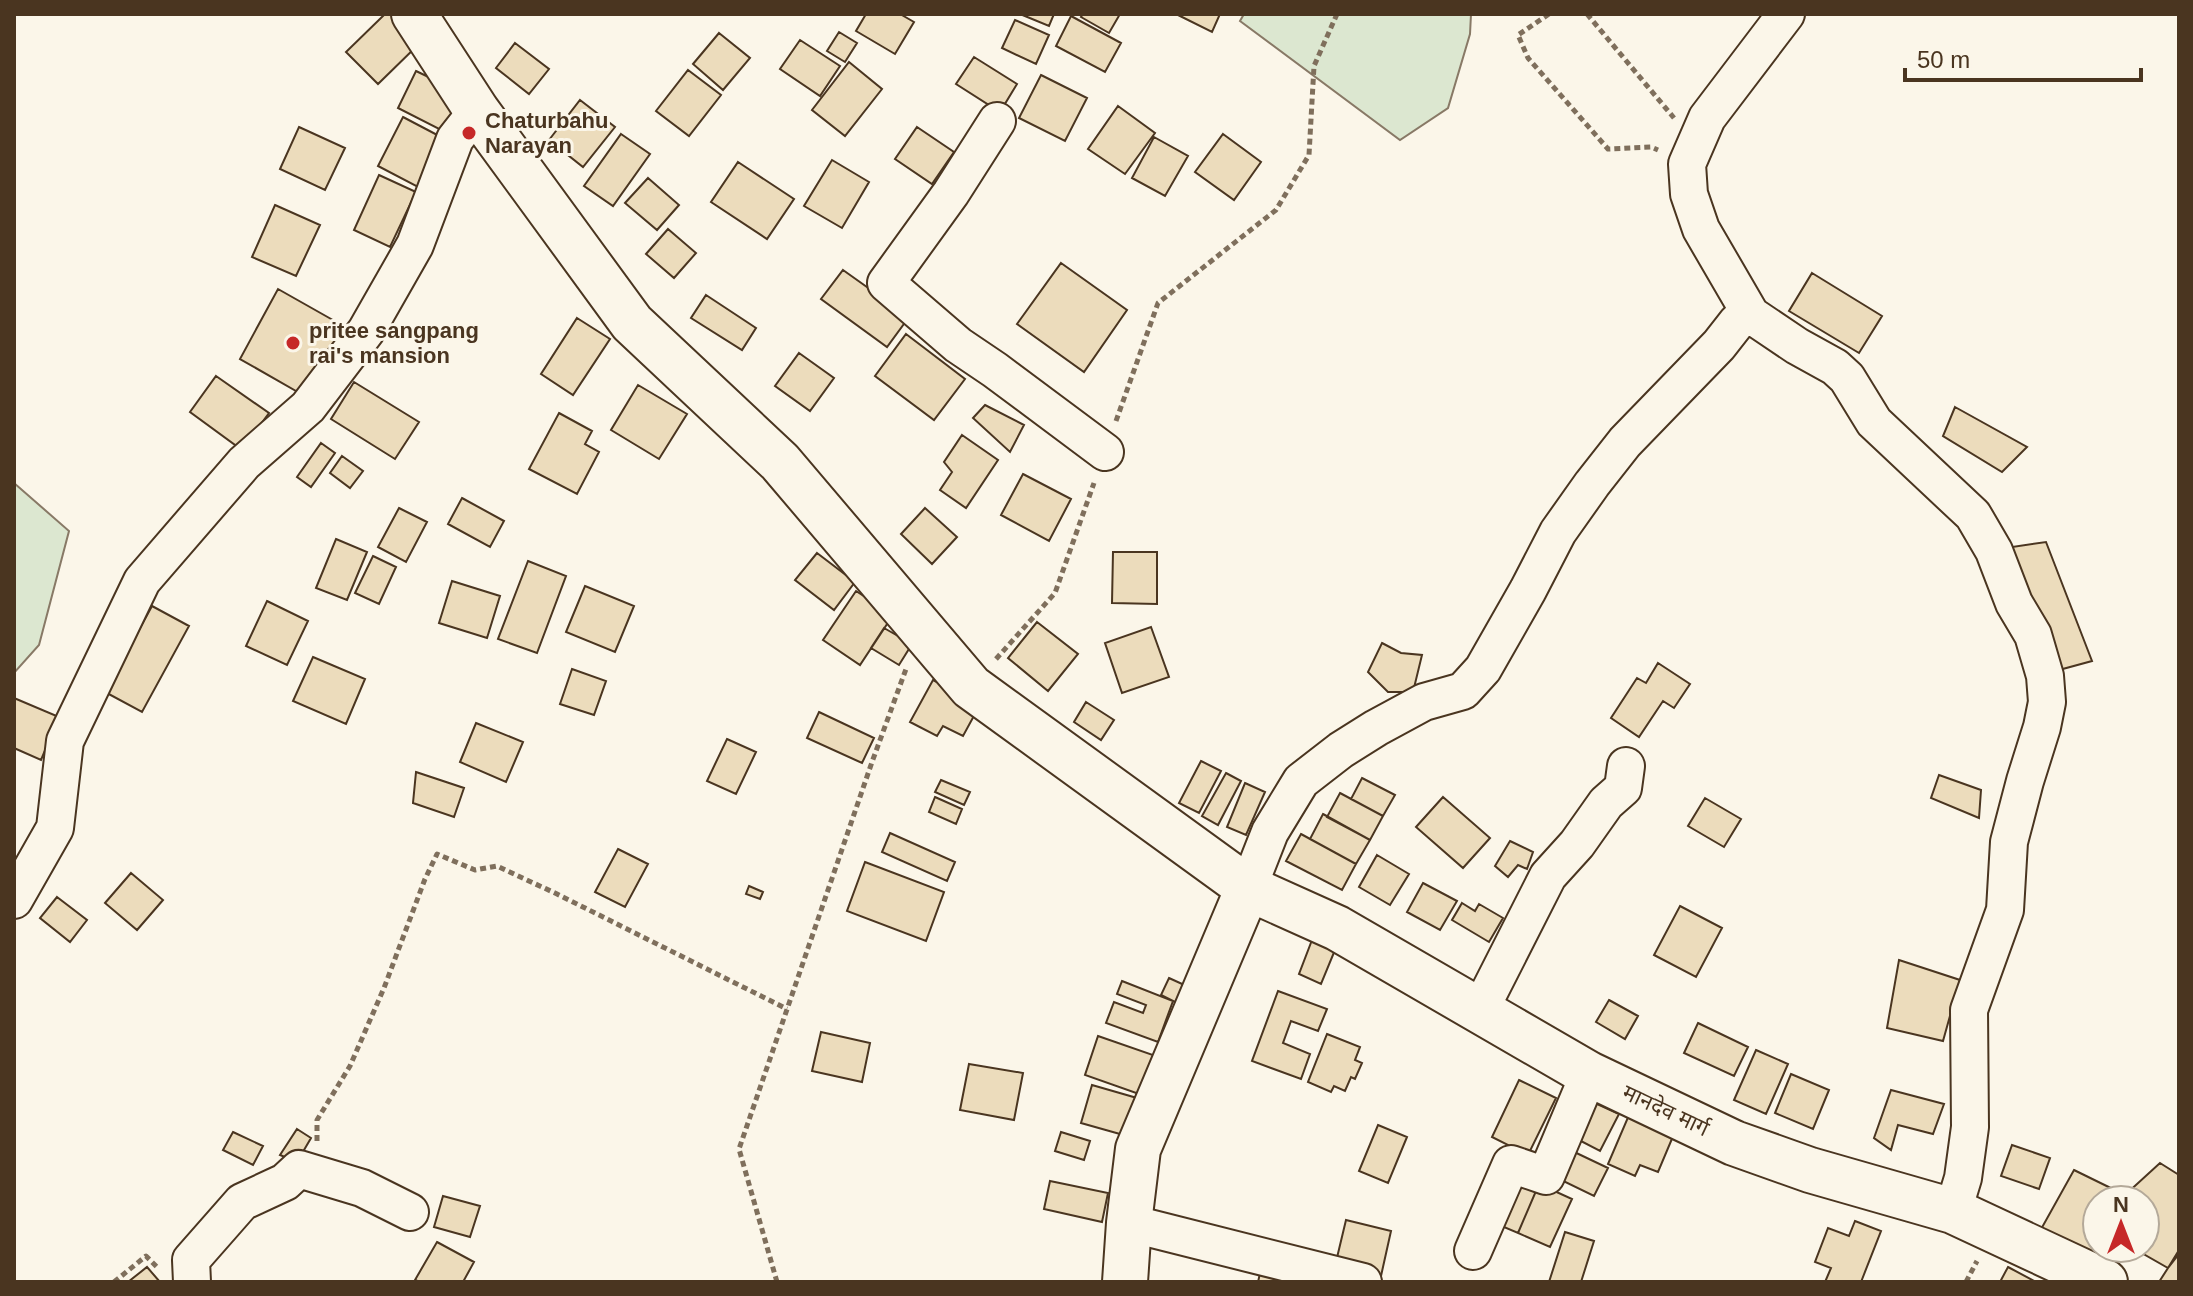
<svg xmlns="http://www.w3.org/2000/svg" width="2193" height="1296" viewBox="0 0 2193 1296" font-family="Helvetica,'Noto Sans Devanagari',sans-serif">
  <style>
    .green { fill: #dce7d0; stroke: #887966; stroke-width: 2 }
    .building { fill: #ecdcbc; stroke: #4a3520; stroke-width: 2 }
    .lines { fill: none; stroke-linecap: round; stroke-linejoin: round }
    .minor-casing { stroke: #4a3520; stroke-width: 40 }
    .major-casing { stroke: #4a3520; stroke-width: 48 }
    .path { stroke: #7f6f5c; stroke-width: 5; stroke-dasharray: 6 4; stroke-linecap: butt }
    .minor { stroke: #fbf6e9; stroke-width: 36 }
    .major { stroke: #fbf6e9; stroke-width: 44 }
    .poi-dot { fill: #c62828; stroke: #fbf6e9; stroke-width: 3 }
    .labels { text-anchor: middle; stroke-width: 6; stroke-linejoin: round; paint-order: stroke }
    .poi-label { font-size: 22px; font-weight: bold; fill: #4a3520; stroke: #fbf6e9; text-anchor: start }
    .street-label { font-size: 22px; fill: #4a3520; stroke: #fbf6e9 }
  </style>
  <rect width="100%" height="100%" fill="#fbf6e9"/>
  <path class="green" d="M1244 14H1471L1470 34 1448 108 1400 140 1240 21Z
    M14 483 69 531 39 645 14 673Z"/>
  <path class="building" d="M385 14H393L421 42 378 84 346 52Z
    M866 14H900L914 22 895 54 856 31Z
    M1020 14H1054L1049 26Z
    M1083 14H1120L1109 33 1081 17Z
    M1176 14H1220L1212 32Z
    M1071 16 1121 43 1105 72 1056 46Z
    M1015 20 1049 35 1036 64 1002 48Z
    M839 32 857 43 845 62 827 51Z
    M719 33 750 58 723 90 693 64Z
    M800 40 840 66 820 96 780 69Z
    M515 43 549 69 529 94 496 68Z
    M974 57 1017 84 1000 112 956 84Z
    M849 62 882 89 845 136 812 110Z
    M688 70 721 95 689 136 656 111Z
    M416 71 462 93 443 131 398 108Z
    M1041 75 1087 98 1065 141 1019 118Z
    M580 100 615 127 583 167 549 140Z
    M1118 106 1155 133 1125 174 1088 149Z
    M403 117 443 138 418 187 378 166Z
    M299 127 345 148 325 190 280 169Z
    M917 127 954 152 932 184 895 159Z
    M621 134 650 154 613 206 584 186Z
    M1223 134 1261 162 1234 200 1195 172Z
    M1154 137 1188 156 1165 196 1132 178Z
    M832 160 869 182 842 228 804 206Z
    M738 162 794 199 767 239 711 202Z
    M379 175 416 192 390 247 354 230Z
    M648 178 679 205 657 230 625 203Z
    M275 205 320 225 296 276 252 257Z
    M668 229 696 253 674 278 646 254Z
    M1061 263 1127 310 1084 372 1017 324Z
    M843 270 909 317 887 347 821 299Z
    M1812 273 1882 316 1859 353 1789 311Z
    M278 289 347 328 303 395 240 359Z
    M706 295 756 328 742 350 691 318Z
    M577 318 610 339 573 395 541 374Z
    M906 334 965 379 934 420 875 376Z
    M799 353 834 378 810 411 775 386Z
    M216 376 269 413 242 450 190 412Z
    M354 382 419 422 395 459 331 419Z
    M638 385 687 414 659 459 611 430Z
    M985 405 1024 425 1010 452 973 418Z
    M1955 407 2027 447 2002 472 1943 436Z
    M559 413 592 431 585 444 599 452 577 494 529 469Z
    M962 435 998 460 966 508 940 490 952 472 944 462Z
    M321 443 335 453 311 487 297 477Z
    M342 456 363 471 350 488 330 473Z
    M1023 474 1071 499 1049 541 1001 515Z
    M462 498 504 521 490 547 448 524Z
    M399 508 427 522 406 562 378 547Z
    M925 508 957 537 932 564 901 534Z
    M336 539 367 552 347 600 316 588Z
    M2046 542 2092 661 2059 670 2012 547Z
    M1113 552H1157V604L1112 603Z
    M817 553 855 582 834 610 795 580Z
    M373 556 396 567 379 604 355 593Z
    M528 561 566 576 537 653 498 639Z
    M452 581 500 596 487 638 439 623Z
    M585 586 634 606 615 652 566 632Z
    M856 591 893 615 860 665 823 640Z
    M267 601 308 621 287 665 246 646Z
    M152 606 189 626 142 712 105 692Z
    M1037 622 1078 654 1048 691 1008 658Z
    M1151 627 1169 677 1122 693 1105 643Z
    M884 628 912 644 899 665 871 648Z
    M1382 643 1401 653 1422 655 1413 692H1388L1368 672Z
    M313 657 365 679 346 724 293 701Z
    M1658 663 1690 684 1674 708 1663 701 1639 737 1611 718 1637 678 1646 683Z
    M572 669 606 681 594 715 560 704Z
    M933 680 960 694 982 701 963 736 943 726 937 736 910 722Z
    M14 698 59 717 41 760 14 748Z
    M1086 702 1114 720 1101 740 1074 722Z
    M819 712 874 738 862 763 807 738Z
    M476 723 523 742 506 782 460 762Z
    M727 739 756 752 736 794 707 781Z
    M1201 761 1221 771 1199 813 1179 803Z
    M416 772 464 788 454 817 413 803Z
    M1226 773 1241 781 1218 825 1202 816Z
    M1939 775 1981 790 1979 818 1931 798Z
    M1362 778 1395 795 1383 816 1351 799Z
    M941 780 970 792 964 805 935 792Z
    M1245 783 1265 792 1246 835 1227 827Z
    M1340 793 1383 816 1370 840 1327 817Z
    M935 797 962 809 956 824 929 812Z
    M1443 797 1490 838 1463 868 1416 827Z
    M1705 798 1741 819 1724 847 1688 826Z
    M1323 814 1370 840 1356 864 1310 839Z
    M890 833 955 862 947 881 882 852Z
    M1301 834 1356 864 1342 890 1286 861Z
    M1510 841 1533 852 1527 869 1518 865 1508 877 1495 866Z
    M618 849 648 864 625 907 595 892Z
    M1377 855 1409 874 1390 905 1359 887Z
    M865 862 944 892 926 941 847 911Z
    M131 873 163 900 137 930 105 903Z
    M1423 883 1457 901 1440 930 1407 912Z
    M749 886 763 892 760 899 746 894Z
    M57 897 87 920 70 942 40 918Z
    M1462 903 1475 911 1479 904 1503 918 1489 942 1452 920Z
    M1680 906 1722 928 1696 977 1654 955Z
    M1312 940 1335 950 1321 984 1299 974Z
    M1899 960 1960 980 1943 1041 1887 1028Z
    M1169 978 1191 988 1183 1006 1161 995Z
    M1122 981 1173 1001 1158 1042 1106 1023 1114 1002 1143 1013 1146 1005 1117 994Z
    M1278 991 1327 1009 1318 1031 1291 1021 1283 1043 1310 1054 1301 1079 1252 1061Z
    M1609 1000 1638 1016 1625 1039 1596 1022Z
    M1698 1023 1748 1047 1734 1076 1684 1053Z
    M821 1032 870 1043 862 1082 812 1071Z
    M1327 1034 1360 1047 1355 1060 1362 1063 1355 1079 1351 1077 1345 1091 1334 1086 1331 1092 1308 1082Z
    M1098 1036 1153 1055 1139 1094 1085 1075Z
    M1756 1050 1788 1064 1766 1114 1734 1100Z
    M969 1064 1023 1073 1014 1120 960 1110Z
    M1791 1074 1829 1090 1813 1129 1775 1113Z
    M1519 1080 1556 1098 1528 1155 1492 1137Z
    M1092 1085 1137 1098 1127 1136 1081 1123Z
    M1891 1090 1944 1104 1933 1134 1898 1125 1891 1150 1874 1138Z
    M1595 1103 1619 1114 1600 1151 1577 1139Z
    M1629 1115 1674 1134 1658 1172 1640 1165 1635 1176 1608 1164Z
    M1378 1125 1407 1137 1388 1183 1359 1171Z
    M297 1129 311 1138 297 1162 280 1155Z
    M233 1132 263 1146 253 1165 223 1150Z
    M1061 1132 1090 1141 1084 1160 1055 1151Z
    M2012 1145 2050 1158 2039 1189 2001 1176Z
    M1568 1149 1608 1168 1594 1196 1555 1177Z
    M2160 1163 2179 1175V1254L2168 1268 2133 1248H2145V1200H2124L2125 1195Z
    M2074 1170 2125 1195 2122 1200H2097V1248H2100L2096 1257 2040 1231Z
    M1513 1173 1539 1184 1518 1233 1492 1222Z
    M1050 1181 1108 1193 1102 1222 1044 1209Z
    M1539 1184 1572 1199 1550 1247 1518 1233Z
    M443 1196 480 1206 470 1237 434 1227Z
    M1346 1220 1391 1231 1381 1276 1335 1266Z
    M1855 1221 1881 1231 1861 1282H1825L1831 1268 1815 1262 1828 1228 1849 1236Z
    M1565 1232 1594 1241 1581 1282H1549Z
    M437 1242 474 1262 463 1282H420L415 1280Z
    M2179 1250V1282H2159L2168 1268Z
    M147 1267 160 1282H128Z
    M2008 1267 2036 1282H2000Z
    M1261 1269 1296 1282H1258Z"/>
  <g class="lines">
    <defs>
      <path id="minor" d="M1786 14 1707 118 1687 164 1689 194 1701 229 1751 315 1797 346 1835 367 1847 378 1874 422 1973 515 1994 551 2014 603 2033 635 2045 676 2047 702 2042 727 2025 781 2009 842 2005 910 1969 1010 1970 1127 1963 1178 1953 1211
        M997 121 951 193 886 283 958 345 995 370 1105 452
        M1248 888 1270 832 1301 781 1341 750 1376 728 1424 702 1463 691 1483 669 1528 590 1558 532 1592 484 1625 442 1719 345 1737 322 1751 315
        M14 900 55 828 65 741 142 581 244 463 308 407 366 331 415 245 455 139 477 111
        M1480 1010 1548 876 1577 844 1606 803 1623 788 1626 766
        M1129 1223 1363 1282
        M1473 1251 1511 1164 1546 1176 1589 1074
        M192 1282 191 1260 242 1202 285 1182 299 1169 362 1188 410 1212"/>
      <path id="major" d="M414 14 477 111 632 323 780 462 971 687 1248 888 1337 928 1589 1074 1734 1143 1810 1170 1953 1211 2105 1282
        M1125 1282 1129 1223 1138 1149 1248 888"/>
    </defs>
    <use href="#minor" class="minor-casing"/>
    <use href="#major" class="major-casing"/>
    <path class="path" d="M1549 14 1518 35 1528 58 1608 149 1651 147 1658 150
      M1587 14 1674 118
      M1116 421 1158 303 1276 210 1309 155 1314 66 1337 14
      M996 659 1055 593 1094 483
      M317 1141V1120L350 1066 384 988 425 879 437 854 475 870 497 866 557 894 787 1009
      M114 1282 146 1256 157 1267
      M777 1282 739 1149 872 762 906 669
      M1966 1282 1977 1261"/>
    <use href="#minor" class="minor"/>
    <use href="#major" class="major"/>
  </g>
  <g class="poi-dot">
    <circle cx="469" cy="133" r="8"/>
    <circle cx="293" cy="343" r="8"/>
  </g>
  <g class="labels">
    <g class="poi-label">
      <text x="485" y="128">Chaturbahu<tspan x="485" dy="25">Narayan</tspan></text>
      <text x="309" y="338">pritee sangpang<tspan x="309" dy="25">rai's mansion</tspan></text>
    </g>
    <g class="street-label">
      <text transform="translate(1666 1110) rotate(25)" y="8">मानदेव मार्ग</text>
    </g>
  </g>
  <rect width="2193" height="1296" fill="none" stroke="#4a3520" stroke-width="32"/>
  <g transform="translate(2121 1224)"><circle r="38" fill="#fbf6e9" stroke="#b4a999" stroke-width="2"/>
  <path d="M0-6L14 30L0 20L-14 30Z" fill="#c62828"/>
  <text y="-12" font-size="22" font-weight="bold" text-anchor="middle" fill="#4a3520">N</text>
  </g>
  <path d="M1905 68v12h236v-12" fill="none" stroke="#4a3520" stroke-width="4"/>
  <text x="1917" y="68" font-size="24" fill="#4a3520" stroke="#fbf6e9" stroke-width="6" paint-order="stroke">50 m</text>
</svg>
